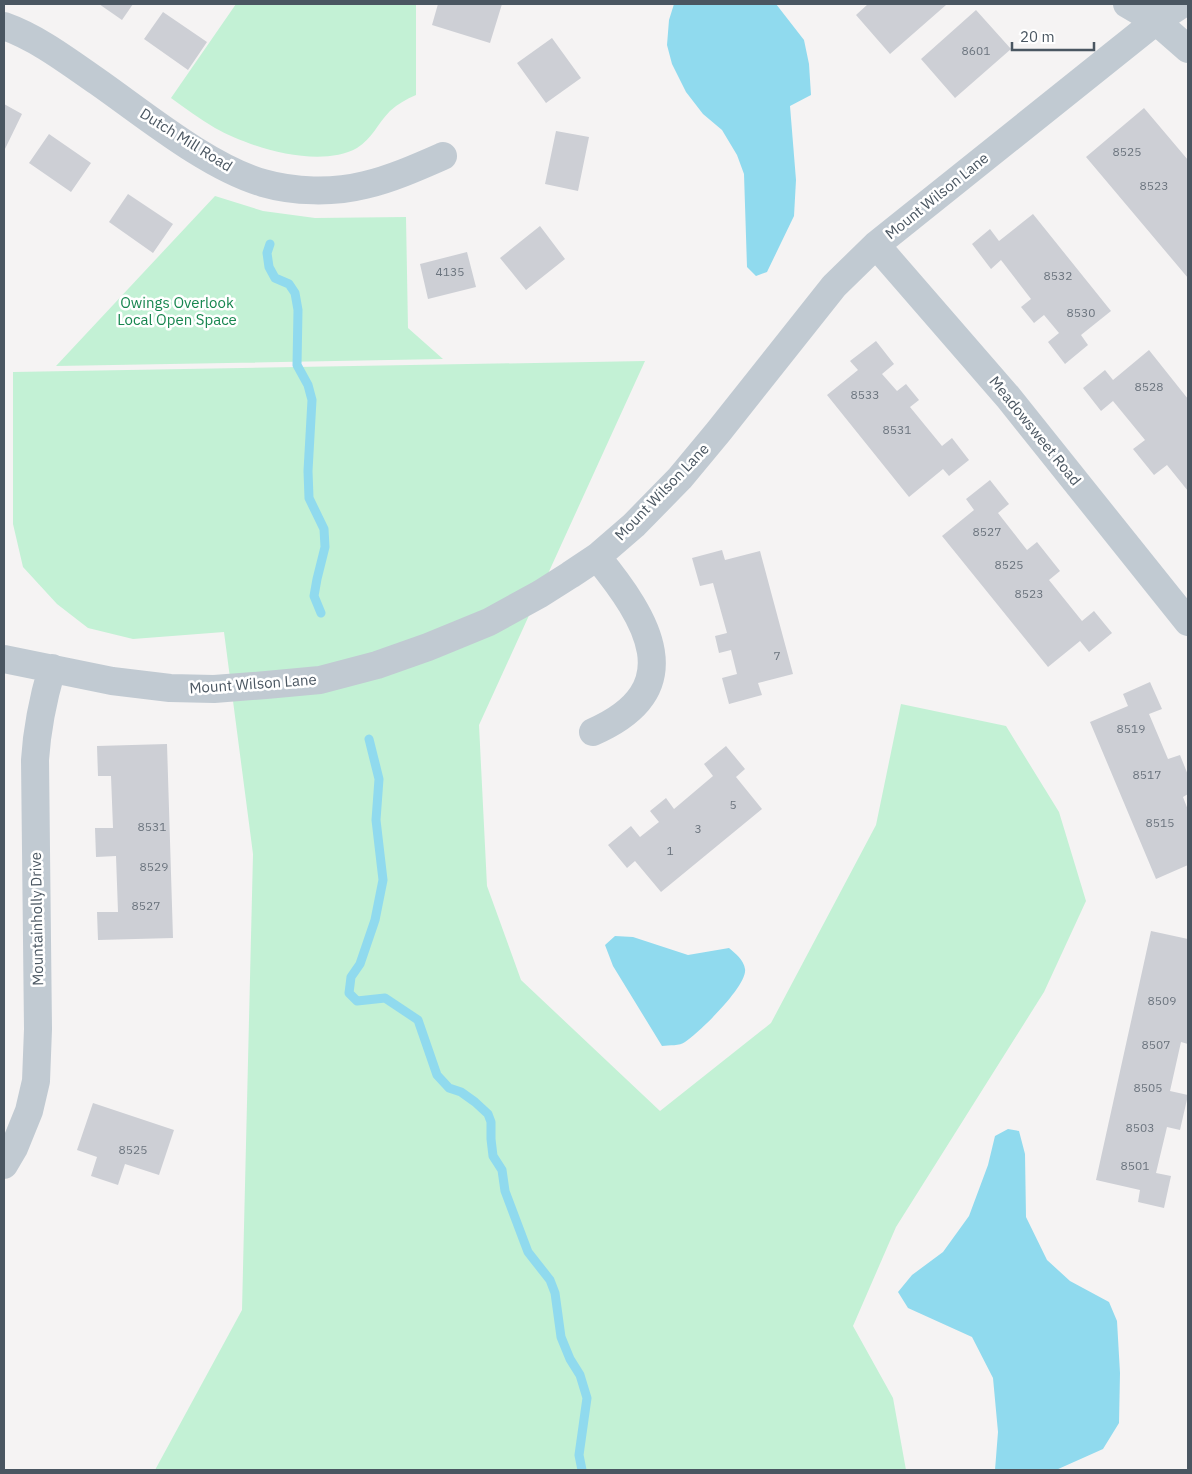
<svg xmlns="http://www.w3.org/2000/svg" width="1192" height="1474" viewBox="0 0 1192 1474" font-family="'IBM Plex Sans',sans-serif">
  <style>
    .green { fill: #c3f1d5 }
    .water { fill: #90daee }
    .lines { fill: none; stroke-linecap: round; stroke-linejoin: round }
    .stream { stroke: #90daee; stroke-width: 9 }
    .building { fill: #cdcfd5 }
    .minor { stroke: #c1cad2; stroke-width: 28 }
    .labels { text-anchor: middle; stroke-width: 5; stroke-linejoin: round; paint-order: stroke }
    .number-label { font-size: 12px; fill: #6b747e }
    .street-label { font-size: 15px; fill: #4a5661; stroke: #fff }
    .park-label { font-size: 15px; fill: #17864f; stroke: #fff }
  </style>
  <rect width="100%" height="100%" fill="#f5f3f3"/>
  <path class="green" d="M236 4H416V95C406 99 398 104 390 111 378 123 372 139 357 148 319 169 251 148 215 128 200 119 185 108 171 98Z
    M215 196 263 211 315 218 406 217 408 328 443 359 56 366Z
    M645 361 479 725 487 886 521 980 660 1111 771 1023 876 825 901 704 1006 726 1059 812 1086 901 1044 992 896 1227 853 1326 893 1398 906 1470H155L242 1310 253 854 224 632 133 639 88 628 57 604 23 567 13 524V372Z"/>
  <path class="water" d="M674 4H776L804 40 809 64 811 95 790 106 796 180 794 216 767 272 756 276 747 267 744 174 737 155 722 130 703 114 686 92 672 64 667 45 669 20Z
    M615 936 633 937 688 955 729 948C735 953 744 960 745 969 748 985 699 1033 685 1042 680 1046 669 1045 662 1046L613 966 605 945Z
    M1008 1129 1019 1131 1025 1154 1026 1217 1047 1260 1070 1281 1109 1302 1117 1321 1120 1373 1119 1423 1103 1449 1056 1470H995L998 1432 993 1378 972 1337 908 1308 898 1292 912 1275 943 1252 969 1216 988 1165 995 1136Z"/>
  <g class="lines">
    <path class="stream" d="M270 244 267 253 269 267 275 278 289 284 295 293 298 310 297 365 308 385 312 400 308 471 309 498 324 529 325 547 317 579 314 596 321 613
      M369 739 379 779 376 820 383 880 375 920 360 964 351 977 349 993 357 1001 385 998 418 1020 437 1075 449 1088 461 1092 475 1102 488 1114 491 1122V1139L493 1156 502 1170 505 1191 528 1252 550 1280 555 1293 561 1337 570 1359 580 1375 587 1398 579 1455 582 1470"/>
  </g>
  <path class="building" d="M99 4H133L122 20Z
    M438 4H502L490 43 432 25Z
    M868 4H945L946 5 890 54 856 15Z
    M976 10 1011 49 955 98 921 59Z
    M163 12 207 42 188 70 144 39Z
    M552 38 581 78 546 103 517 63Z
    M4 104 22 114 4 151Z
    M1144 108 1188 160V278L1086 157Z
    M556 131 589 137 578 191 545 184Z
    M49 134 91 163 71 192 29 163Z
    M128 194 173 224 153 253 109 222Z
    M1033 214 1111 311 1081 335 1088 345 1065 364 1048 342 1059 333 1044 315 1034 323 1021 307 1031 299 1001 260 991 269 972 244 990 229 999 241Z
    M540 226 565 259 526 290 500 258Z
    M467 252 476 287 428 299 420 264Z
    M876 341 894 364 882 374 897 391 906 384 919 400 910 407 942 446 952 438 969 460 949 476 943 469 909 497 827 395 858 370 850 361Z
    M1149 350 1188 399V491L1167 465 1154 475 1133 449 1145 440 1113 401 1101 411 1083 388 1105 370 1113 380Z
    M990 480 1009 504 998 513 1027 550 1037 542 1060 571 1049 580 1082 621 1094 611 1112 633 1089 652 1080 641 1048 667 942 536 974 510 966 499Z
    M722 550 725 560 760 551 793 674 758 683 762 695 729 704 722 678 737 674 731 650 719 653 715 636 727 633 713 583 700 586 692 558Z
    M1150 682 1162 709 1149 714 1168 759 1180 755 1188 775V794L1183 797 1188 810V865L1156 879 1090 722 1128 706 1123 694Z
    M167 744 173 938 98 940 97 912H118L116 856 96 857 95 828H113L111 776H98L97 746Z
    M726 746 745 769 736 777 762 809 661 892 635 861 627 868 608 845 631 826 640 837 659 822 650 811 666 798 674 809 713 776 704 764Z
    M1151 931 1188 939V1044L1181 1042 1170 1091 1188 1095 1180 1130 1167 1127 1156 1173 1171 1176 1164 1208 1138 1202 1140 1190 1096 1180Z
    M93 1103 174 1130 159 1175 125 1164 118 1185 91 1176 97 1157 77 1150Z"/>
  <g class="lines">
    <path class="minor" d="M1127 4 1156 21 1188 49
      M4 26C38 38 69 62 98 82 145 115 208 167 263 183 294 192 333 193 365 185 391 179 418 167 443 156
      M876 245 1008 397 1188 622
      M4 659 112 681 170 688 214 689 266 685 320 680 377 665 428 647 489 622 540 594 570 575 597 557 634 525 680 478 719 431 834 286 876 245 1156 21 1182 4
      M593 732C691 689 648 619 597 557
      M4 1165 14 1148 29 1111 36 1081 38 1029 35 760C37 728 43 699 52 668"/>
  </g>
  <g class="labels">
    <g class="number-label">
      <text x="976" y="55">8601</text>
      <text x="1127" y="156">8525</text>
      <text x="1154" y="190">8523</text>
      <text x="450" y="276">4135</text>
      <text x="1058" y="280">8532</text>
      <text x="1081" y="317">8530</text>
      <text x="1149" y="391">8528</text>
      <text x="865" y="399">8533</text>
      <text x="897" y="434">8531</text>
      <text x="987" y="536">8527</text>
      <text x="1009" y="569">8525</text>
      <text x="1029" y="598">8523</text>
      <text x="777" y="660">7</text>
      <text x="1131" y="733">8519</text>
      <text x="1147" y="779">8517</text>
      <text x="733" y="809">5</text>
      <text x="1160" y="827">8515</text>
      <text x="152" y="831">8531</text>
      <text x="698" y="833">3</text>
      <text x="670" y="855">1</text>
      <text x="154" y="871">8529</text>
      <text x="146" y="910">8527</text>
      <text x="1162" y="1005">8509</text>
      <text x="1156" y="1049">8507</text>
      <text x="1148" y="1092">8505</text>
      <text x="1140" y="1132">8503</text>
      <text x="133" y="1154">8525</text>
      <text x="1135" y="1170">8501</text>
    </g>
    <g class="street-label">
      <text transform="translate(186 140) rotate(32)" y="5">Dutch Mill Road</text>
      <text transform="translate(937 196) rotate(-39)" y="5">Mount Wilson Lane</text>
      <text transform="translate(1035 431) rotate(51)" y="5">Meadowsweet Road</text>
      <text transform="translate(662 492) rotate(-46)" y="5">Mount Wilson Lane</text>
      <text transform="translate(253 684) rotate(-4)" y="5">Mount Wilson Lane</text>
      <text transform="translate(37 919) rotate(-91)" y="5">Mountainholly Drive</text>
    </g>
    <g class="park-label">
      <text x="177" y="308">Owings Overlook<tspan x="177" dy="17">Local Open Space</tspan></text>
    </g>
  </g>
  <rect width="1192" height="1474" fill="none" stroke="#4a5661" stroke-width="10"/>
  <path d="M1012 42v8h82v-8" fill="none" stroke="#4a5661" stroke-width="2.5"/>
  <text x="1020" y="42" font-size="15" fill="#4a5661" stroke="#ffffff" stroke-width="4" paint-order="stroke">20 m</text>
</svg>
